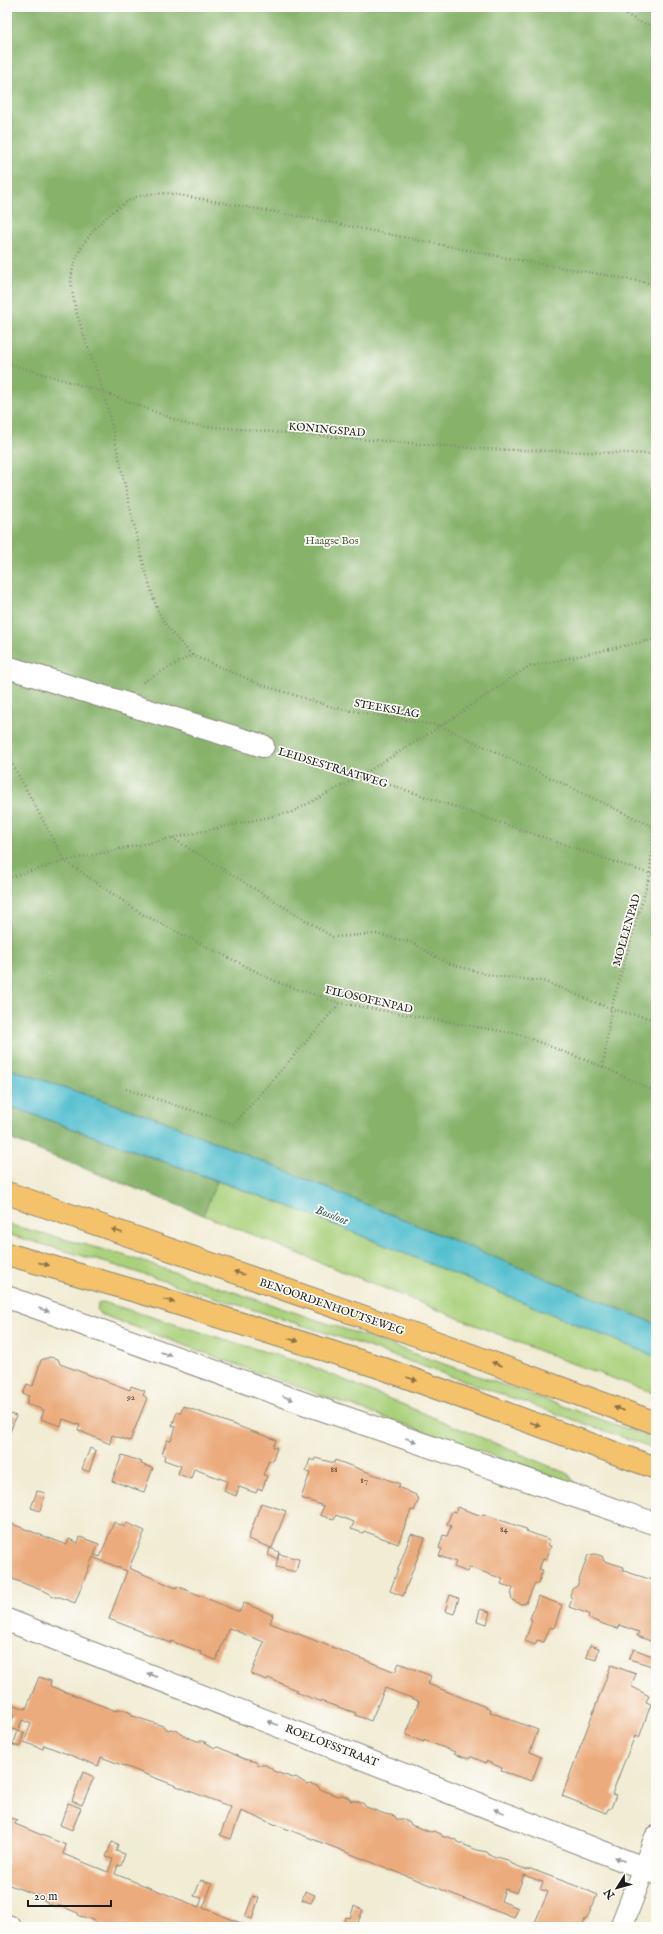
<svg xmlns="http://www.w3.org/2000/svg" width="663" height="1934" viewBox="0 0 663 1934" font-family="'IM FELL English',serif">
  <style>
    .green { fill: #a9d07a; stroke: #62764b }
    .forest { fill: #86b26a; stroke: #516743 }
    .water { fill: #55c0cf; stroke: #386e76 }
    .building { fill: #ebab7c }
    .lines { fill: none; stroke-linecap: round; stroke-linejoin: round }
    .street-casing { stroke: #868478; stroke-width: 24 }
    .primary-casing { stroke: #868478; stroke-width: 24 }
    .path { stroke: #868478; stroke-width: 2.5; stroke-dasharray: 1 3; stroke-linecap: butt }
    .street { stroke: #fff; stroke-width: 22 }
    .primary { stroke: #f3c26a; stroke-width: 22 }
    .oneway { fill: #886f43 }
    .oneway2 { fill: #999 }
    .labels { text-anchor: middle; stroke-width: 3.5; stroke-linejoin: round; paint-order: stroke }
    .number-label { font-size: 9px; fill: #504034 }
    .street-label { font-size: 11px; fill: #1c1c1c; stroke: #fdfcf7 }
    .park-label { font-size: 11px; fill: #4d5b3d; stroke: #fdfcf7 }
    .water-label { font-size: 12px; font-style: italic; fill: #335e64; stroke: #fdfcf7 }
  </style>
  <rect width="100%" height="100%" fill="#fdfcf7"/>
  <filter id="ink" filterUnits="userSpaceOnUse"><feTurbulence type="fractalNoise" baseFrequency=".025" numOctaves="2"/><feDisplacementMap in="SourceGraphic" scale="8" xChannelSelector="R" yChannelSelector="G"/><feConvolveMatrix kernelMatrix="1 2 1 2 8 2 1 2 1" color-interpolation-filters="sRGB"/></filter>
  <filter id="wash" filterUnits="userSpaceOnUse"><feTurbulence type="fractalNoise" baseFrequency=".012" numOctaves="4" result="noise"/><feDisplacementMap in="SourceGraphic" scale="16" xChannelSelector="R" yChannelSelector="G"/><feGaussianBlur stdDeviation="0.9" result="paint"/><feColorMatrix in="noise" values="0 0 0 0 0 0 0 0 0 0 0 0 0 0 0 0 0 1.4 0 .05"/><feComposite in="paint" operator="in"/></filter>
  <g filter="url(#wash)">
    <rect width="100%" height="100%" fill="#f1ecd4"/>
    <path class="green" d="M217 1181 299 1210 656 1357V1394L557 1358 203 1215Z
      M7 1224 120 1254 362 1335 656 1439V1449L357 1343 117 1266 7 1234Z
      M103 1302 311 1366 568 1474 578 1486 267 1376 100 1314 97 1310 98 1304Z"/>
    <path class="forest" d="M7 7H656V1324L164 1121 7 1068Z
      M7 1105 217 1181 203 1215 7 1138Z"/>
    <path class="water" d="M7 1068 164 1121 656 1324V1357L299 1210 7 1105Z"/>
    <g id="blocks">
      <path class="building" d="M50 1357 58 1359 60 1364 130 1390 131 1386 145 1391 143 1395 147 1398 130 1441 112 1435 110 1444 78 1430 80 1425 63 1419 61 1426 55 1424 41 1419 44 1410 26 1404 29 1396 23 1394 27 1384 33 1386 41 1360Z
        M183 1406 276 1440 273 1447 277 1448 272 1462 269 1460 263 1475 267 1476 262 1490 258 1489 256 1493 239 1487 236 1496 224 1491 227 1481 194 1469 191 1479 178 1474 181 1466 164 1460 165 1455 162 1454 167 1440 171 1441 176 1427 172 1426 177 1412 181 1413Z
        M7 1413 16 1416 7 1441Z
        M90 1448 96 1451 89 1472 82 1469Z
        M122 1455 142 1462 141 1464 153 1468 144 1492 112 1481Z
        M315 1458 334 1463 335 1460 354 1467 400 1484 398 1487 416 1495V1497L419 1499 414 1511 411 1510 398 1544 364 1531 363 1533 351 1529 354 1522 336 1515 334 1520 320 1515 324 1506 301 1498 310 1473 306 1472 310 1459 314 1461Z
        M37 1491 45 1493 40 1511 31 1508Z
        M261 1503 286 1511 272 1548 248 1539Z
        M457 1507 482 1516 483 1514 526 1529V1531L550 1540 548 1545 551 1546 546 1560 543 1559 539 1569 543 1570 538 1584 535 1583 526 1603 521 1604 512 1600 511 1595 513 1588 501 1584 503 1579 469 1567 467 1572 454 1567 456 1562 439 1556 442 1549 439 1548 443 1535 447 1536 451 1526 447 1524 452 1511 456 1512Z
        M7 1522 67 1545 69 1539 78 1543 80 1537 99 1544 94 1555 100 1557 114 1522 125 1527 127 1523 145 1531 129 1568 176 1588 177 1586 237 1611H240L244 1603 273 1615 270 1623 393 1671 395 1672 399 1663 431 1676 428 1684 491 1709 490 1712 538 1730 530 1752 541 1757 532 1781 501 1771 502 1768 486 1761V1763L472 1757H470L469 1759 454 1754 455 1752 424 1740V1742L406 1735 419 1701 385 1688 371 1721 355 1715 356 1713 311 1698 296 1692 297 1690 268 1678 267 1680 251 1674 264 1642 229 1628 216 1660 200 1654 201 1652 171 1641V1643L109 1619 127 1571 93 1557 75 1603 60 1597H54L49 1593 7 1577Z
        M411 1534 425 1538 403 1596 390 1591Z
        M270 1548 279 1552 277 1559 268 1555Z
        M279 1554 299 1559 296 1572 276 1567Z
        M595 1554 602 1556 604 1561 624 1567 623 1570 624 1571 655 1581 656 1639 654 1638 653 1642 637 1636 639 1632 619 1625 618 1629 603 1624 588 1618 589 1614 569 1607 572 1600 570 1595 572 1589 577 1586 588 1555Z
        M450 1595 459 1598 454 1614 445 1611Z
        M538 1596 562 1605 554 1628 550 1627 544 1642 537 1640 535 1645 525 1641 532 1620 530 1619Z
        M480 1609 490 1612 487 1624 477 1621Z
        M590 1645 599 1648 596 1660 586 1657Z
        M634 1649 655 1657 652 1666 629 1659Z
        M611 1665 636 1674 631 1686 649 1696 646 1702 651 1704 639 1738 635 1736 623 1765 612 1794 616 1795 611 1808 608 1809 606 1813 562 1796Z
        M39 1677 51 1681 50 1686 116 1711V1710H124L131 1713 133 1716 163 1726 168 1730 171 1729 178 1731 180 1734 197 1741H203L215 1748 218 1747 244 1759 256 1762 258 1765H265L271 1768 273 1771 293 1778 296 1777 308 1785 311 1784 318 1786 320 1789 337 1796 343 1795 349 1798 351 1801H357L364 1804 366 1807 385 1814 395 1816 396 1819H403L410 1822 411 1825 431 1832 434 1831 441 1834 443 1837H449L456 1840 457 1842 477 1850 487 1852 489 1855 508 1860 510 1863 527 1870 531 1869 587 1890 597 1895 587 1919H585L582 1927H533L548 1892 540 1889 543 1882 524 1875 517 1893 505 1889 501 1901 518 1908 514 1918 241 1811 231 1839 220 1835 231 1807 101 1757 98 1766 44 1745 43 1749 24 1742 31 1724 22 1720 18 1731 9 1728 14 1716 7 1714V1705L10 1706 11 1704 26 1709Z
        M18 1731 24 1732 20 1747 13 1745Z
        M83 1772 94 1777 82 1805 72 1801Z
        M68 1803 81 1808 72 1830 60 1825Z
        M7 1817 17 1820 15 1824 66 1845 63 1854 108 1872 113 1859 106 1857 112 1842 118 1844 116 1851 125 1854 121 1866 118 1865 115 1874 199 1907 202 1898 194 1896 201 1880 212 1884 203 1908 251 1927H114L95 1922 93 1919 79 1916 78 1913 58 1905 55 1906 48 1904 46 1901 42 1899V1897L7 1884Z
        M305 1891 315 1895 311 1903 302 1900Z
        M253 1896 259 1898 252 1919 245 1917Z
        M354 1906 363 1910 356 1927H342L346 1917 350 1918Z"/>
    </g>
  </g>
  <g filter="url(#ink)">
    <use href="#blocks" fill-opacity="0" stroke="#868478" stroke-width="1"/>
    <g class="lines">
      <defs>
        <path id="street" d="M7 667 263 746
          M7 1297 306 1404 656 1524
          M7 1620 656 1873
          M7 1926 10 1927
          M621 1927 656 1837"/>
        <path id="primary" d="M7 1193 422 1337 656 1423
          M7 1254 156 1297 376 1366 656 1468"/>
      </defs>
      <use href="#street" class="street-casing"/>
      <use href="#primary" class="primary-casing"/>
      <path class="path" d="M612 7 642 23 656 26
        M7 363 103 392 189 425 482 449 656 454
        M192 655C178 640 164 626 156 606 152 594 149 581 145 569 129 510 119 451 103 392 95 362 67 302 72 273 77 243 107 211 134 198 144 193 155 194 167 193L309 218 507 258 656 284
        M143 682 192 655 262 685 336 708 441 726 656 828
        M287 753 362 775 656 876
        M7 754 65 861 142 914 279 983 340 1003 518 1034 603 1067 656 1092
        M172 838 333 937 376 934 410 942 447 963 493 976 543 981 611 1009 656 1020
        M7 878 65 861 292 812 362 775 441 726 528 667 656 639
        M603 1067 611 1009 650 874 656 795
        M126 1089 234 1124 340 1003"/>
      <use href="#street" class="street"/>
      <use href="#primary" class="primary"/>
    </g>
    <defs><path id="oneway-solid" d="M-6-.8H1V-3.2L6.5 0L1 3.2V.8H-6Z"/></defs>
    <g class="oneway">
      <use href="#oneway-solid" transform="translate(117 1231) rotate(-161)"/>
      <use href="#oneway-solid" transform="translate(44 1264) rotate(16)"/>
      <use href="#oneway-solid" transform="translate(239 1273) rotate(-161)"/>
      <use href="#oneway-solid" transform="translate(169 1301) rotate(17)"/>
      <use href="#oneway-solid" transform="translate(293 1340) rotate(17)"/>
      <use href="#oneway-solid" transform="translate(497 1364) rotate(-160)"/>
      <use href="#oneway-solid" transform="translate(412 1379) rotate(20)"/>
      <use href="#oneway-solid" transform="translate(619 1409) rotate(-160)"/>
      <use href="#oneway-solid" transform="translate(535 1424) rotate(20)"/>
    </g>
    <g class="oneway2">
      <use href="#oneway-solid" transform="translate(44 1310) rotate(20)"/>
      <use href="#oneway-solid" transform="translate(166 1354) rotate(20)"/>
      <use href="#oneway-solid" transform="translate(288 1398) rotate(20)"/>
      <use href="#oneway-solid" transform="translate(411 1440) rotate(19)"/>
      <use href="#oneway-solid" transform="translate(152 1675) rotate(-159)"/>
      <use href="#oneway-solid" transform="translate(273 1723) rotate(-159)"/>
      <use href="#oneway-solid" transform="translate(499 1811) rotate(-159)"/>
      <use href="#oneway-solid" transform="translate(620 1859) rotate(-159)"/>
    </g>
  </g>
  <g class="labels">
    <g class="number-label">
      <text x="131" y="1400">92</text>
      <text x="334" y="1472">88</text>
      <text x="364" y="1483">87</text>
      <text x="504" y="1532">84</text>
    </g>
    <g class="street-label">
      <text transform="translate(327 429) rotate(5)" y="4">KONINGSPAD</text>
      <text transform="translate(387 708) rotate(10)" y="4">STEEKSLAG</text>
      <text transform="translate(333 767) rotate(17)" y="4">LEIDSESTRAATWEG</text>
      <text transform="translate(626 930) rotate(-74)" y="4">MOLLENPAD</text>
      <text transform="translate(369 999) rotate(13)" y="4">FILOSOFENPAD</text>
      <text transform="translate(332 1306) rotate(19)" y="4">BENOORDENHOUTSEWEG</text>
      <text transform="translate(332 1745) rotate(21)" y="4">ROELOFSSTRAAT</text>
    </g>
    <g class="park-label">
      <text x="332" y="544">Haagse Bos</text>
    </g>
    <g class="water-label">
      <text transform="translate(332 1215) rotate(21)" y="4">Bossloot</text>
    </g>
  </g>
  <rect width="663" height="1934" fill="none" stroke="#fdfcf7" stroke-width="24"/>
  <g transform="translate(617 1888) rotate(233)" stroke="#fdfcf7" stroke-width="3" paint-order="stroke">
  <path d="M0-3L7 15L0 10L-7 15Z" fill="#1c1c1c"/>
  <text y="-6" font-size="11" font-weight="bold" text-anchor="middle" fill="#1c1c1c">N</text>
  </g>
  <path d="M28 1900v6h83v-6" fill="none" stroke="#1c1c1c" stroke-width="2"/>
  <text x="34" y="1900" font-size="12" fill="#1c1c1c" stroke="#fdfcf7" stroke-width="3" paint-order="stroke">20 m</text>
</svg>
